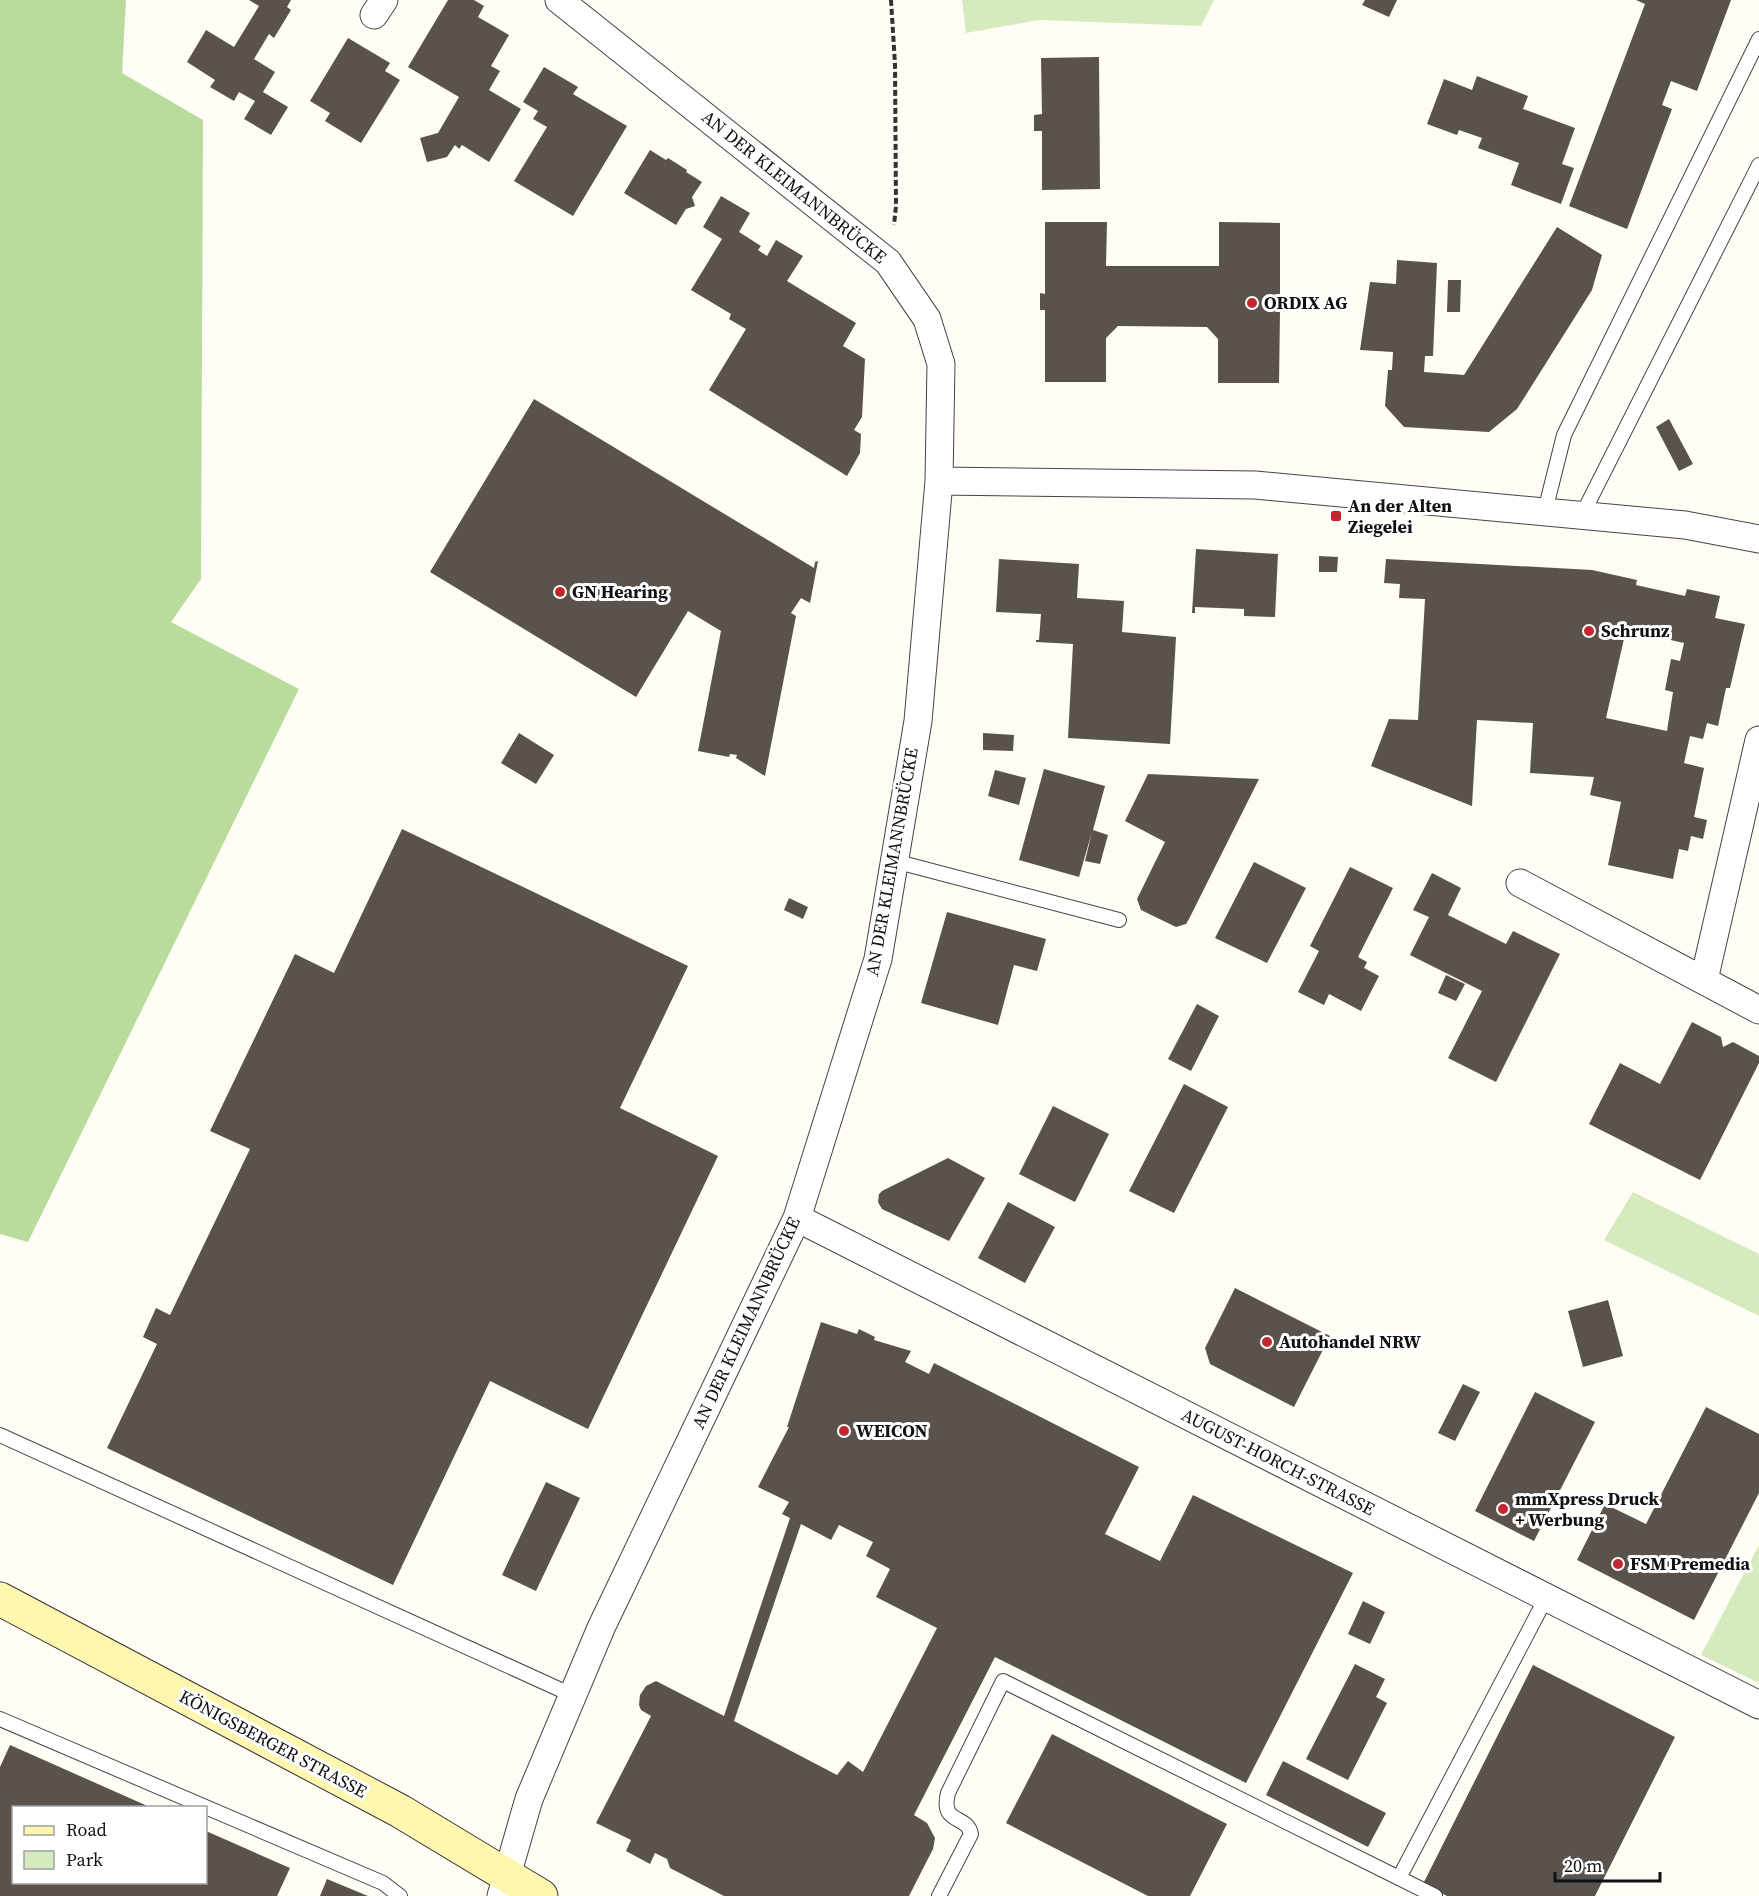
<svg xmlns="http://www.w3.org/2000/svg" width="1759" height="1896" viewBox="0 0 1759 1896" font-family="'Source Serif 4',serif">
  <style>
    .green { fill: #d5ebbd }
    .forest { fill: #b9dc9c }
    .building { fill: #5a524d; fill-rule: evenodd }
    .lines { fill: none; stroke-linecap: round; stroke-linejoin: round }
    .lane-casing { stroke: #444; stroke-width: 16 }
    .street-casing { stroke: #444; stroke-width: 29 }
    .secondary-casing { stroke: #333; stroke-width: 35 }
    .path { stroke: #333; stroke-width: 4; stroke-dasharray: 6 3; stroke-linecap: butt }
    .lane { stroke: #fff; stroke-width: 14 }
    .street { stroke: #fff; stroke-width: 27 }
    .secondary { stroke: #fff6b0; stroke-width: 33 }
    .poi-dot { fill: #c4262e; stroke: #fff; stroke-width: 2 }
    .labels { text-anchor: middle; stroke-width: 6; stroke-linejoin: round; paint-order: stroke }
    .street-label { font-size: 18px; fill: #111; stroke: #fff }
    .poi-label { font-size: 18px; font-weight: bold; fill: #111; stroke: #fff; text-anchor: start }
  </style>
  <rect width="100%" height="100%" fill="#fffdf5"/>
  <path class="green" d="M962 0H1214L1201 26 1039 20 966 33Z
    M1633 1192 1759 1254V1316L1604 1240Z
    M1759 1545V1683L1701 1655Z"/>
  <path class="forest" d="M0 0H126L122 73 203 120 201 579 171 622 299 689 28 1242 0 1234Z"/>
  <path class="building" d="M249 0H291L287 7 291 10 274 38 269 34 254 59 275 72 263 92 288 107 271 135 244 119 255 101 239 92 234 101 210 87 215 80 187 62 206 30 234 47 259 6Z
    M448 0H474L484 6 478 17 509 35 491 66 500 71 489 90 521 109 489 162 462 145 459 149 455 145 447 157 427 162 420 138 438 133 459 97 408 67Z
    M1365 0H1397L1389 17 1362 5Z
    M1636 0H1731L1697 91 1671 81 1662 105 1672 109 1627 229 1569 206 1645 4Z
    M348 38 390 63 385 71 400 80 361 143 325 121 330 113 310 101Z
    M1099 57 1100 189 1042 190V131H1034V115L1042 114 1041 58Z
    M544 67 578 87 573 94 627 126 573 216 514 181 547 127 533 119 538 111 523 102Z
    M1477 76 1528 96 1523 109 1575 128 1562 164 1574 168 1561 204 1511 185 1519 163 1478 148 1482 138 1459 130 1457 135 1427 124 1444 79 1472 90Z
    M650 150 666 160 668 158 687 170 686 172 702 182 692 197 695 206 686 209 676 225 624 193Z
    M721 196 750 213 739 232 761 246 758 250 767 256 776 240 803 256 787 281 856 323 843 346 865 359 862 417 854 430 861 434 860 453 847 476 709 390 746 329 729 319 731 314 691 290 722 239 703 227Z
    M1045 222H1107L1106 266H1219V222L1280 223V295H1285V312L1280 311 1279 383H1218V339L1207 327 1118 326 1106 338V382H1045V310H1040V293L1045 294Z
    M1557 227 1602 255 1592 290 1517 409 1489 432 1404 427 1385 406 1388 370H1392L1393 352 1360 350 1370 282 1396 284 1397 260 1437 263 1433 356H1425L1424 372 1464 375Z
    M1448 280H1461L1460 312H1447Z
    M534 399 814 568 815 562 818 561 810 603 801 598 791 613 796 616 765 776 736 758 737 755 730 754 729 757 698 751 721 631 688 611 636 697 430 572Z
    M1669 419 1693 464 1679 471 1656 427Z
    M1196 549 1278 554 1275 617 1244 616V609L1195 607V613H1192Z
    M1319 556 1338 557 1337 572H1319Z
    M999 559 1079 564 1077 598 1124 601 1122 632 1176 637 1170 744 1068 738 1073 644 1036 642V640H1039L1041 614 996 612Z
    M1386 559 1592 570 1637 580 1636 585 1685 596 1687 589 1720 596 1715 618 1745 624 1730 688H1726L1718 726 1707 723 1703 739 1690 736 1684 763 1704 768 1694 817 1707 820 1703 839 1691 836 1688 851 1679 849 1673 879 1608 865 1621 802 1590 795 1594 777 1530 773 1533 723 1477 720 1472 806 1371 766 1389 719 1418 720 1425 599 1399 598 1400 584 1384 583ZM1626 630 1684 643 1680 661 1671 659 1665 690 1673 692 1667 731 1606 718Z
    M519 733 554 755 536 784 501 763Z
    M983 733 1014 735 1013 751 983 750Z
    M1044 769 1105 786 1093 830 1108 835 1100 864 1085 861 1092 832 1079 877 1019 860Z
    M995 770 1026 778 1019 805 988 796Z
    M1148 774 1259 779 1189 919 1186 924 1176 927 1141 910 1137 899 1165 842 1125 821Z
    M402 829 688 966 620 1108 718 1156 588 1429 490 1381 393 1585 107 1448 157 1344 143 1337 156 1308 170 1315 250 1149 210 1131 295 954 334 973Z
    M1254 862 1306 888 1267 963 1215 938Z
    M1350 867 1393 888 1358 957 1367 962 1364 968 1379 976 1361 1011 1329 994 1324 1005 1298 992 1319 951 1310 946Z
    M1432 873 1461 888 1448 915 1506 944 1513 931 1560 954 1496 1082 1448 1058 1482 991 1410 955 1429 917 1413 910Z
    M789 898 808 907 803 919 784 910Z
    M947 912 1046 939 1037 971 1014 965 998 1025 921 1003Z
    M1446 975 1465 984 1456 1001 1438 993Z
    M1197 1004 1219 1016 1191 1071 1168 1059Z
    M1692 1022 1721 1037 1723 1047 1733 1042 1759 1056V1063L1700 1180 1589 1124 1620 1063 1660 1084Z
    M1184 1084 1228 1107 1174 1213 1129 1191Z
    M1053 1106 1109 1134 1075 1202 1019 1174Z
    M948 1158 985 1178 949 1241 882 1209 878 1202 879 1194 882 1191Z
    M1008 1202 1055 1227 1025 1283 978 1258Z
    M1235 1288 1330 1336 1294 1407 1210 1364 1205 1348Z
    M1608 1300 1623 1356 1583 1367 1568 1311Z
    M821 1322 857 1334 859 1329 875 1337 874 1340 911 1351 905 1362 929 1374 934 1363 1139 1467 1105 1534 1160 1561 1193 1495 1353 1573 1246 1783 995 1657 914 1815 927 1823 935 1838 933 1849 909 1896H724L670 1868 667 1859 655 1853 650 1864 626 1851 631 1840 596 1823 651 1716 641 1710 639 1705 640 1695 646 1686 656 1681 724 1716 790 1518 782 1514 789 1502 758 1487 789 1427H787ZM801 1524 831 1540 839 1525 873 1542 866 1556 890 1569 876 1597 937 1628 863 1772 848 1761 837 1775 734 1721Z
    M1463 1384 1480 1392 1455 1441 1438 1433Z
    M1535 1392 1595 1422 1534 1541 1475 1511Z
    M1706 1407 1759 1434V1493L1694 1620 1577 1560 1605 1504 1646 1524Z
    M546 1482 580 1498 536 1591 502 1575Z
    M1363 1601 1385 1612 1370 1644 1348 1634Z
    M1355 1664 1385 1679 1376 1697 1387 1703 1348 1780 1306 1759Z
    M1533 1665 1675 1737 1595 1896H1447L1423 1884Z
    M1052 1734 1227 1824 1190 1896H1148L1006 1823Z
    M10 1745 152 1808H14V1882H206V1831L290 1868 277 1896H0V1767Z
    M1283 1761 1386 1813 1368 1847 1266 1795Z
    M327 1879 368 1896H320Z"/>
  <g class="lines">
    <defs>
      <path id="lane" d="M1545 511 1564 435 1759 39
        M1582 515 1759 165
        M894 861 1119 920
        M0 1435 572 1695
        M0 1719 383 1883 400 1896
        M1399 1878 1435 1896
        M939 1896 971 1834C967 1814 940 1825 948 1793L1003 1681 1399 1878 1546 1598"/>
      <path id="street" d="M374 15 384 0
        M939 481 1255 485 1685 525 1759 539
        M1520 883 1759 1010
        M1704 980 1759 740
        M797 1218 1759 1705
        M501 1896 529 1799 601 1628 797 1218 878 959 918 721 939 481 941 364 927 319 888 262 559 0"/>
      <path id="secondary" d="M0 1599 400 1811 541 1896"/>
    </defs>
    <use href="#lane" class="lane-casing"/>
    <use href="#street" class="street-casing"/>
    <use href="#secondary" class="secondary-casing"/>
    <path class="path" d="M891 0 895 64 896 206 894 225"/>
    <use href="#lane" class="lane"/>
    <use href="#street" class="street"/>
    <use href="#secondary" class="secondary"/>
  </g>
  <g class="poi-dot">
    <circle cx="1252" cy="303" r="6"/>
    <rect x="1330" y="510" width="12" height="12" rx="3"/>
    <circle cx="560" cy="592" r="6"/>
    <circle cx="1589" cy="631" r="6"/>
    <circle cx="1267" cy="1342" r="6"/>
    <circle cx="844" cy="1431" r="6"/>
    <circle cx="1503" cy="1509" r="6"/>
    <circle cx="1618" cy="1564" r="6"/>
  </g>
  <g class="labels">
    <g class="street-label">
      <text transform="translate(794 187) rotate(39)" y="6">AN DER KLEIMANNBRÜCKE</text>
      <text transform="translate(892 862) rotate(-80)" y="6">AN DER KLEIMANNBRÜCKE</text>
      <text transform="translate(746 1323) rotate(-65)" y="6">AN DER KLEIMANNBRÜCKE</text>
      <text transform="translate(1278 1462) rotate(27)" y="6">AUGUST-HORCH-STRASSE</text>
      <text transform="translate(273 1744) rotate(28)" y="6">KÖNIGSBERGER STRASSE</text>
    </g>
    <g class="poi-label">
      <text x="1264" y="309">ORDIX AG</text>
      <text x="1348" y="512">An der Alten<tspan x="1348" dy="21">Ziegelei</tspan></text>
      <text x="572" y="598">GN Hearing</text>
      <text x="1601" y="637">Schrunz</text>
      <text x="1279" y="1348">Autohandel NRW</text>
      <text x="856" y="1437">WEICON</text>
      <text x="1515" y="1505">mmXpress Druck<tspan x="1515" dy="21">+ Werbung</tspan></text>
      <text x="1630" y="1570">FSM Premedia</text>
    </g>
  </g>
  <rect x="12" y="1806" width="195" height="78" fill="#ffffff" stroke="#a0a0a0" stroke-width="1.5"/>
  <rect x="24" y="1826" width="30" height="9" fill="#fff6b0" stroke="#a0a0a0" stroke-width="1.5"/>
  <text x="66" y="1836" font-size="18" fill="#111111">Road</text>
  <rect x="24" y="1851" width="30" height="18" fill="#d5ebbd" stroke="#a0a0a0" stroke-width="1.5"/>
  <text x="66" y="1866" font-size="18" fill="#111111">Park</text>
  <path d="M1555 1872v9h105v-9" fill="none" stroke="#111111" stroke-width="3"/>
  <text x="1564" y="1872" font-size="18" fill="#111111" stroke="#ffffff" stroke-width="4.5" paint-order="stroke">20 m</text>
</svg>
